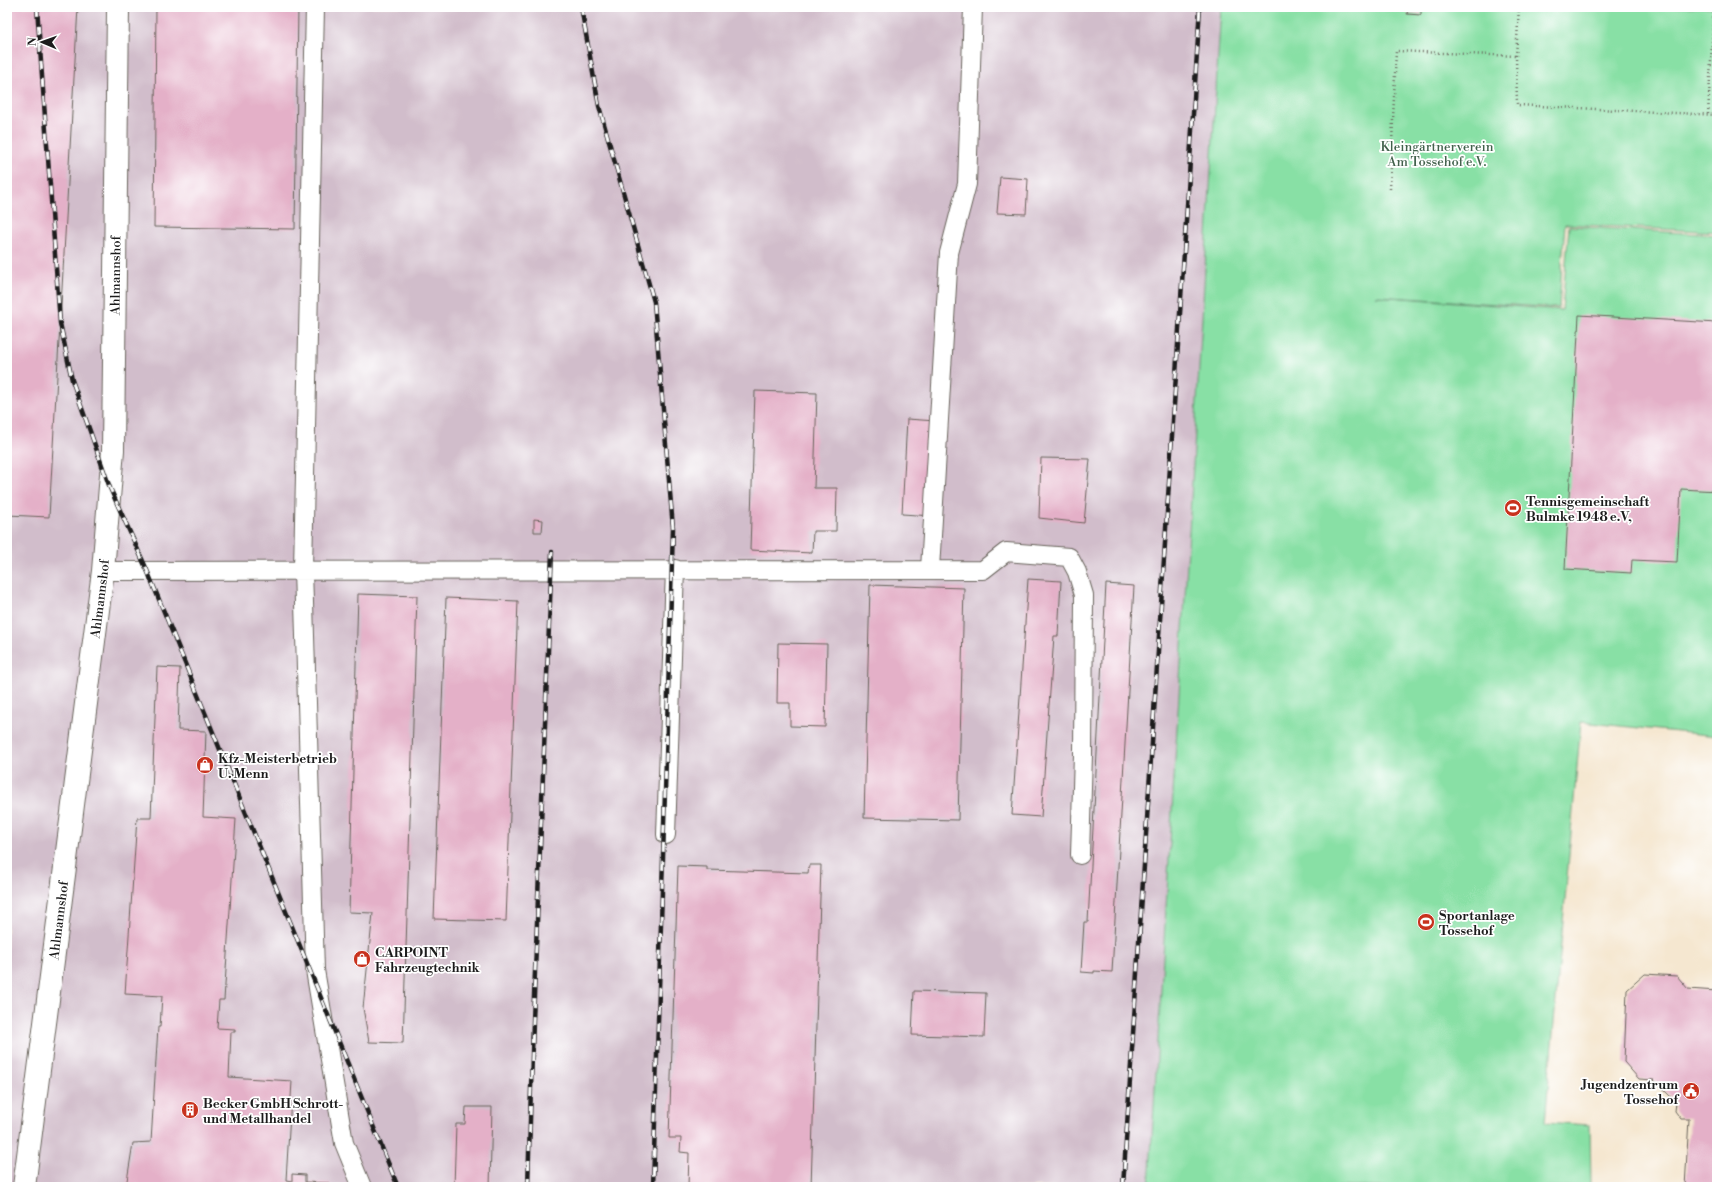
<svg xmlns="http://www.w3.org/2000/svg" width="1724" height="1194" viewBox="0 0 1724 1194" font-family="'Libre Bodoni',serif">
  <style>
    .industrial { fill: #d1bdcb }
    .green { fill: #88e0a5; stroke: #527e60 }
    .building { fill: #e4b0c8 }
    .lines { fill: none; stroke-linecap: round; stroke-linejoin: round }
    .service-casing { stroke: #68635b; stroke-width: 20 }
    .minor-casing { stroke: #68635b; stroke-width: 24 }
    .path { stroke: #68635b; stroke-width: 2.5; stroke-dasharray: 1 3; stroke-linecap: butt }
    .service { stroke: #fff; stroke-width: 18 }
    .minor { stroke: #fff; stroke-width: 22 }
    .rail-casing { stroke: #1c1c1c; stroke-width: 4.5 }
    .rail { stroke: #fff; stroke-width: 3; stroke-dasharray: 9; stroke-linecap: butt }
    .labels { text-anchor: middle; stroke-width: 3.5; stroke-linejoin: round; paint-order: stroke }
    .park-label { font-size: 13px; fill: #42614c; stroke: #fff }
    .street-label { font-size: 13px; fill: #1c1c1c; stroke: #fff }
    .poi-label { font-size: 13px; font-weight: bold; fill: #1c1c1c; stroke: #fff; text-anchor: start }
  </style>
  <rect width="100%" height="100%" fill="#fff"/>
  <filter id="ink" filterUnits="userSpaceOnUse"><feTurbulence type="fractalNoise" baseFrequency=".025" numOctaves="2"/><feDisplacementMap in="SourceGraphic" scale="8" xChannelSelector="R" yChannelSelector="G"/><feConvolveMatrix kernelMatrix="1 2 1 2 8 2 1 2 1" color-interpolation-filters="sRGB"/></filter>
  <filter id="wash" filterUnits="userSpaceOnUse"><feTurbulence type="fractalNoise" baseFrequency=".012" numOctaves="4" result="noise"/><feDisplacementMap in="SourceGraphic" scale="16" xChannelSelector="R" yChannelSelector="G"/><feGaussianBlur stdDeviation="0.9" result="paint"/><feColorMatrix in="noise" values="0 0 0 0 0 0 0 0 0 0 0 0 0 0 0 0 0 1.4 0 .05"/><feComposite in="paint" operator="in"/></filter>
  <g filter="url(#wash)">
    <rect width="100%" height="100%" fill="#f5e7d0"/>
    <path class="industrial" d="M7 7H1221L1149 1187H7Z"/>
    <path class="green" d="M1221 7H1717V232L1565 224 1559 308 1376 296 1562 310 1569 226 1717 235V736L1581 722 1545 1122 1590 1125 1591 1187H1149Z"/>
    <g id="blocks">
      <path class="building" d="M7 7H78L49 517 7 515Z
        M156 7H298L295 229 154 227Z
        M1408 7H1421V15L1407 14Z
        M1000 177 1028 179 1026 214 997 213Z
        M1579 315 1717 323V491L1681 489 1677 562 1632 560 1631 573 1565 569Z
        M755 391 817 393 814 488H837L836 531H813L812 553 750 550Z
        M907 419 936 421 932 516 902 514Z
        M1041 458 1090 459 1084 523 1039 518Z
        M534 519 543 520 542 532H534Z
        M1028 579 1061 581 1058 636H1054L1041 817 1012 815Z
        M1106 584 1134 586 1112 972 1094 971V973L1081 972 1084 922H1088Z
        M870 585 964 588 958 820 864 818Z
        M358 594 417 596 403 1043 369 1042 363 1008 373 913 349 912Z
        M446 598 518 601 506 921 434 919Z
        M778 643 827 644 825 727 790 726V703H777Z
        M157 667 180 668 178 730 206 731 203 817 236 819 224 1000H219L217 1028 235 1029V1032H231L229 1077 292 1081 286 1180 292 1181V1174L305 1175V1182L330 1183V1187H126L133 1143 151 1142 158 1027H160L162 996 125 994 137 818H151Z
        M809 865H821L811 1187H688L689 1153 680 1152 681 1138H669L678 866 707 867V870L808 873Z
        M1645 974 1677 976 1688 989 1717 991V1187H1685L1689 1119H1681L1675 1111 1676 1102 1654 1080 1639 1079 1624 1062 1627 990Z
        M914 991 986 993 984 1037 912 1035Z
        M466 1107H492L490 1187H454L456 1124H465Z"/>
    </g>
  </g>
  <g filter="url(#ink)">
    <use href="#blocks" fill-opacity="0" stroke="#68635b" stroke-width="1"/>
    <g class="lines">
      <defs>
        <path id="service" d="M315 7 303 569 315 970 344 1143 362 1187
          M930 569 949 253 967 184 973 7
          M103 571 983 570 1006 552 1069 557 1077 572 1084 595 1083 754 1080 855
          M666 835 675 569"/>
        <g id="minor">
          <path id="s1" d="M24 1187 103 571 113 450 118 7"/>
        </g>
      </defs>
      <use href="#service" class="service-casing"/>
      <use href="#minor" class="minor-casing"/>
      <path class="path" d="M1519 7 1516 56 1517 105 1717 115
        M1708 114 1714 7
        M1390 189 1396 51 1516 56"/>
      <use href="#service" class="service"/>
      <use href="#minor" class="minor"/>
      <defs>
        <path id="rail" d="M37 7 60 323 72 380 110 488 147 570 398 1187
          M581 7 599 106 654 302 673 528 653 1187
          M528 1187 533 1021 552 552
          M1123 1187 1200 7"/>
      </defs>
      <use href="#rail" class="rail-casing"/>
      <use href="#rail" class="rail"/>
    </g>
  </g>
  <defs>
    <symbol id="stadium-disc" viewBox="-11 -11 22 22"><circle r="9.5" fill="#c8321e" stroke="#fff"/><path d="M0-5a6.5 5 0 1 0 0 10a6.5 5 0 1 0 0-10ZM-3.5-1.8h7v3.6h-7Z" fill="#fff"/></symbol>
    <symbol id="shop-disc" viewBox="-11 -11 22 22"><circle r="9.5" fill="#c8321e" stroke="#fff"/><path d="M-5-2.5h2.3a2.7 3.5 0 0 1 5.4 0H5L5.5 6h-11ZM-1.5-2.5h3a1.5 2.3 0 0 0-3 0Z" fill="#fff"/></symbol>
    <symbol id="civic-disc" viewBox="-11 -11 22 22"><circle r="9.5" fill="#c8321e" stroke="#fff"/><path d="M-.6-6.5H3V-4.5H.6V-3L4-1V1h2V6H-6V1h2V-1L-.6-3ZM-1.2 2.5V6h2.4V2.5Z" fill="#fff"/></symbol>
    <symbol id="building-disc" viewBox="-11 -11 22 22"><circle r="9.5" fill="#c8321e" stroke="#fff"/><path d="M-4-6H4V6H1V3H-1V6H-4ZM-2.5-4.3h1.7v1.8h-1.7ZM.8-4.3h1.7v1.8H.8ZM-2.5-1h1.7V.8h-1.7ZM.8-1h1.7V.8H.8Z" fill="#fff"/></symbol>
  </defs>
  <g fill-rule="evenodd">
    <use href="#stadium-disc" x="1503" y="498" width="20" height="20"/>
    <use href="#shop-disc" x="195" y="755" width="20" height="20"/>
    <use href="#stadium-disc" x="1416" y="912" width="20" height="20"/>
    <use href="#shop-disc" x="352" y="949" width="20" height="20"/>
    <use href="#civic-disc" x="1681" y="1081" width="20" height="20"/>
    <use href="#building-disc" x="180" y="1100" width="20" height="20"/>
  </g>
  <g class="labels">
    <g class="park-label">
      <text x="1437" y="151">Kleingärtnerverein<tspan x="1437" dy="15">Am Tossehof e.V.</tspan></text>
    </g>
    <g class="street-label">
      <text dy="5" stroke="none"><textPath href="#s1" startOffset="917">Ahlmannshof</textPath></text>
      <text dy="5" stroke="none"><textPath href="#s1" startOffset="593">Ahlmannshof</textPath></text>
      <text dy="5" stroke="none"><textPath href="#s1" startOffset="269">Ahlmannshof</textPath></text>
    </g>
    <g class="poi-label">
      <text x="1526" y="506">Tennisgemeinschaft<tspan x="1526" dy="15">Bulmke 1948 e.V,</tspan></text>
      <text x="218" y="763">Kfz-Meisterbetrieb<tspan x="218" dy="15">U. Menn</tspan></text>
      <text x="1439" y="920">Sportanlage<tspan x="1439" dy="15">Tossehof</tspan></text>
      <text x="375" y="957">CARPOINT<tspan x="375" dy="15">Fahrzeugtechnik</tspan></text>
      <text x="1678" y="1089" text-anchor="end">Jugendzentrum<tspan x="1678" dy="15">Tossehof</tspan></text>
      <text x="203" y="1108">Becker GmbH Schrott-<tspan x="203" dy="15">und Metallhandel</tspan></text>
    </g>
  </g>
  <rect width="1724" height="1194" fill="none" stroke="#fff" stroke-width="24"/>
  <g transform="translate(42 42) rotate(272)" stroke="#ffffff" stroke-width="3" paint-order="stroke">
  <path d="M0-3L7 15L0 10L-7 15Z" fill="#1c1c1c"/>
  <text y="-6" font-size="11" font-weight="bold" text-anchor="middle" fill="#1c1c1c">N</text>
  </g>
</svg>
